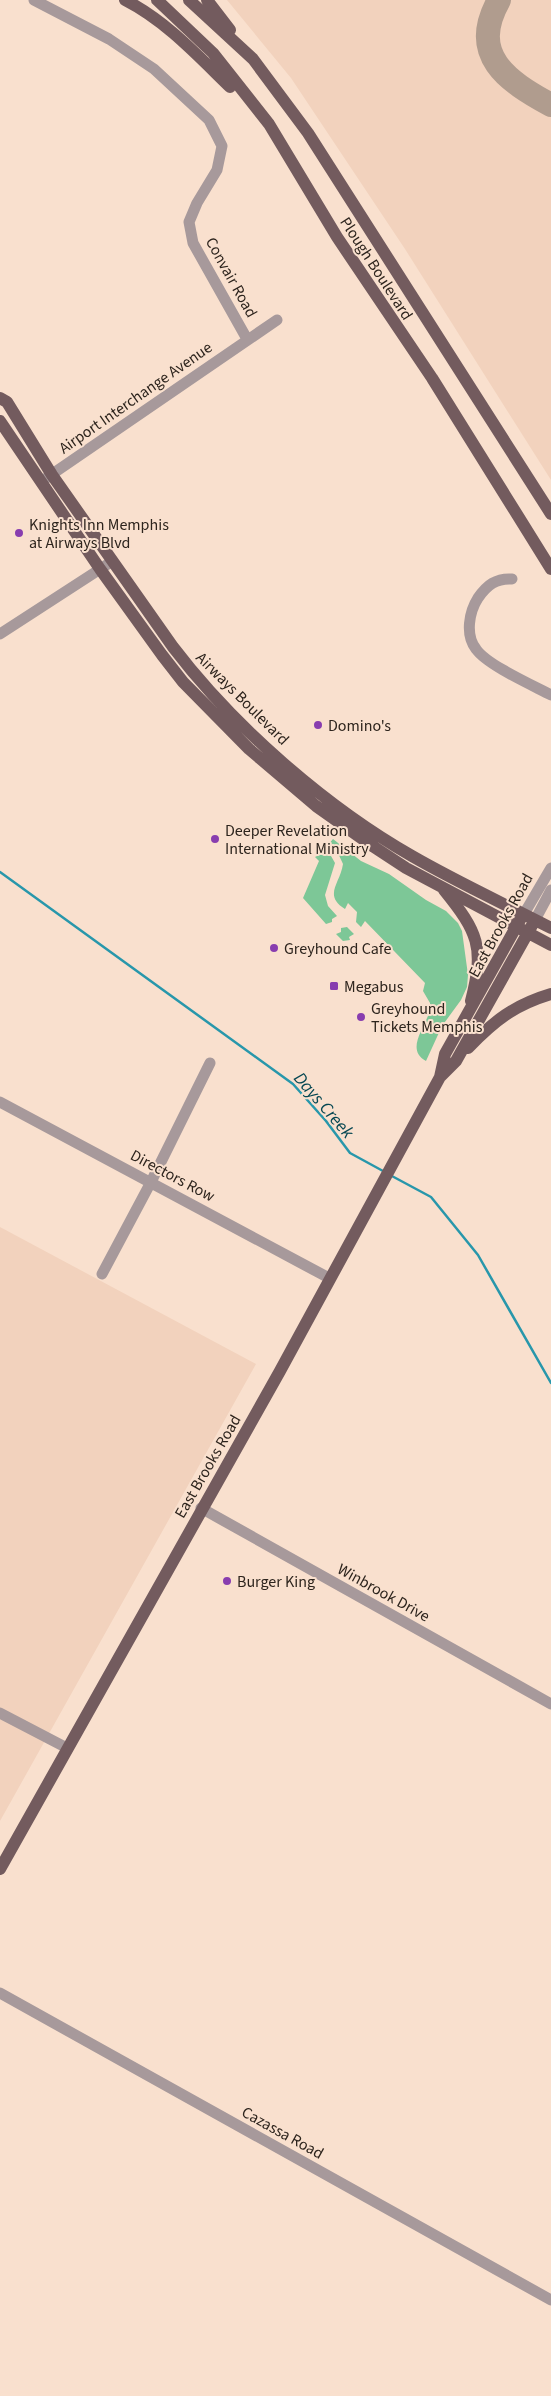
<svg xmlns="http://www.w3.org/2000/svg" width="551" height="2396" viewBox="0 0 551 2396" font-family="'Source Sans 3',sans-serif">
  <style>
    .built { fill: #f2d2bd }
    .green { fill: #7dc797 }
    .lines { fill: none; stroke-linecap: round; stroke-linejoin: round }
    .stream { stroke: #2897ab; stroke-width: 2.5 }
    .taxiway { stroke: #b09c8e; stroke-width: 24 }
    .minor { stroke: #a7999b; stroke-width: 11 }
    .major { stroke: #735b5e; stroke-width: 12 }
    .poi-dot { fill: #883daf; stroke: #f9e0ce; stroke-width: 2 }
    .labels { text-anchor: middle; stroke-width: 4; stroke-linejoin: round; paint-order: stroke }
    .street-label { font-size: 16px; fill: #2d241d; stroke: #f9e0ce }
    .poi-label { font-size: 16px; fill: #2d241d; stroke: #f9e0ce; text-anchor: start }
    .water-label { font-size: 18px; font-style: italic; fill: #064752; stroke: #f9e0ce }
  </style>
  <rect width="100%" height="100%" fill="#f9e0ce"/>
  <path class="built" d="M227 0H551V480L405 249 291 78Z
    M0 1227 256 1364 0 1821Z"/>
  <path class="green" d="M333 839 361 861 389 874 426 900 446 911 458 923 462 931 468 975 467 987 461 1000 442 1026 426 1061C404 1049 427 1026 430 1009V1003L423 991 425 983 365 921 361 927 356 922 357 912 348 903 345 909C323 895 340 884 343 864L337 851 328 845Z
    M323 853 331 856 335 863 325 895 328 906 337 916 332 919V922L326 924 303 898 319 861 315 857Z
    M347 927 354 934 349 937 350 940 343 941 336 934 341 932V928Z"/>
  <g class="lines">
    <path class="stream" d="M0 872 293 1084 326 1121 350 1153 383 1171
      M390 1175 431 1197 478 1255 551 1383"/>
    <path class="taxiway" d="M499 0C468 55 507 81 551 105"/>
    <path class="minor" d="M34 0 109 39 154 69 209 120 222 146 217 170 197 203 189 222 193 243 247 339
      M45 479 277 320
      M512 579C496 578 487 585 478 598 469 612 465 635 476 649 487 665 532 685 551 695
      M0 634 111 562
      M524 914 551 868
      M535 920 551 890
      M0 1102 329 1278
      M102 1274 151 1182 210 1063
      M201 1508 551 1704
      M0 1713 67 1748
      M0 1993 551 2300"/>
    <path class="major" d="M125 0C166 21 197 55 230 87
      M157 0 213 53 269 124 337 237 432 378 551 569
      M189 0 253 59 308 133 551 514
      M207 0 230 30
      M0 398 7 402 52 475 173 647C233 726 326 807 412 856 457 882 505 904 551 928
      M0 421 100 569 162 655 183 682 249 749 316 806 374 847 406 868 551 945
      M444 890C478 932 485 947 471 1001
      M468 1048C494 1021 514 1005 551 994
      M440 1077 445 1054 520 920
      M0 1869 280 1371 440 1077 456 1061 535 920"/>
  </g>
  <g class="poi-dot">
    <circle cx="19" cy="533" r="5"/>
    <circle cx="318" cy="725" r="5"/>
    <circle cx="215" cy="839" r="5"/>
    <circle cx="274" cy="948" r="5"/>
    <rect x="329" y="981" width="10" height="10" rx="2.5"/>
    <circle cx="361" cy="1017" r="5"/>
    <circle cx="227" cy="1581" r="5"/>
  </g>
  <g class="labels">
    <g class="street-label">
      <text transform="translate(377 268) rotate(57)" y="6">Plough Boulevard</text>
      <text transform="translate(232 277) rotate(61)" y="6">Convair Road</text>
      <text transform="translate(135 397) rotate(-35)" y="6">Airport Interchange Avenue</text>
      <text transform="translate(243 698) rotate(45)" y="6">Airways Boulevard</text>
      <text transform="translate(500 925) rotate(-61)" y="6">East Brooks Road</text>
      <text transform="translate(173 1175) rotate(28)" y="6">Directors Row</text>
      <text transform="translate(207 1466) rotate(-60)" y="6">East Brooks Road</text>
      <text transform="translate(384 1592) rotate(29)" y="6">Winbrook Drive</text>
      <text transform="translate(283 2132) rotate(29)" y="6">Cazassa Road</text>
    </g>
    <g class="poi-label">
      <text x="29" y="530">Knights Inn Memphis<tspan x="29" dy="18">at Airways Blvd</tspan></text>
      <text x="328" y="731">Domino's</text>
      <text x="225" y="836">Deeper Revelation<tspan x="225" dy="18">International Ministry</tspan></text>
      <text x="284" y="954">Greyhound Cafe</text>
      <text x="344" y="992">Megabus</text>
      <text x="371" y="1014">Greyhound<tspan x="371" dy="18">Tickets Memphis</tspan></text>
      <text x="237" y="1587">Burger King</text>
    </g>
    <g class="water-label">
      <text transform="translate(324 1105) rotate(49)" y="6">Days Creek</text>
    </g>
  </g>
</svg>
